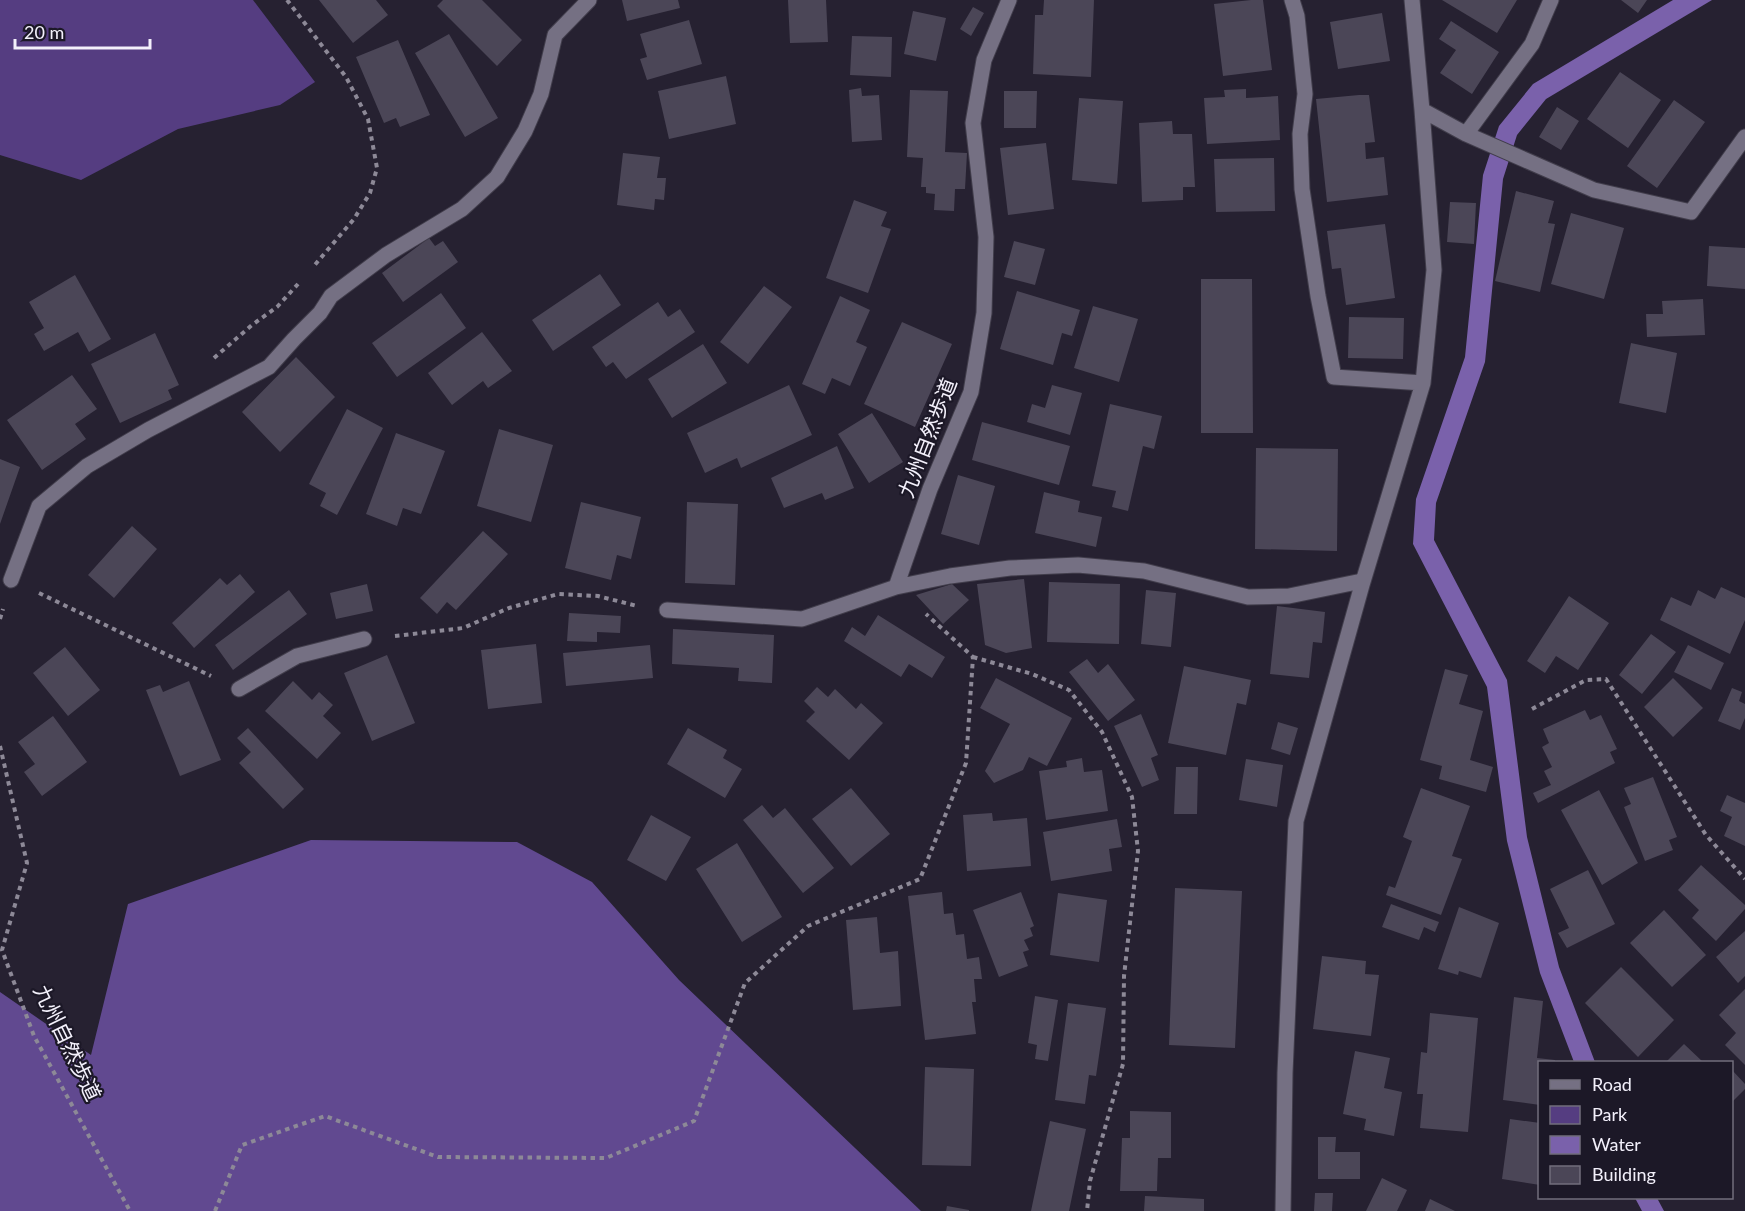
<svg xmlns="http://www.w3.org/2000/svg" width="1745" height="1211" viewBox="0 0 1745 1211" font-family="Lato,'Noto Sans JP',sans-serif">
  <style>
    .green { fill: #553d81 }
    .forest { fill: #614990 }
    .water { fill: #7a61ab }
    .building { fill: #4b4657 }
    .lines { fill: none; stroke-linecap: round; stroke-linejoin: round }
    .minor-casing { stroke: #413d4b; stroke-width: 17 }
    .path { stroke: #8d8997; stroke-width: 4; stroke-dasharray: 4.5 4.5; stroke-linecap: butt }
    .minor { stroke: #757083; stroke-width: 15 }
    .labels { text-anchor: middle; stroke-width: 4.5; stroke-linejoin: round; paint-order: stroke }
    .street-label { font-size: 21px; fill: #f3f0fb; stroke: #1c1827 }
  </style>
  <rect width="100%" height="100%" fill="#262131"/>
  <path class="green" d="M0 0H253L315 82 280 105 178 129 81 180 0 155Z"/>
  <path class="forest" d="M311 840 517 842 592 882 679 980 921 1211H0V992L91 1055 128 904Z"/>
  <path class="water" d="M1673 0H1712L1546 99 1517 135 1503 179 1485 362 1436 503 1434 540 1507 680 1527 837 1559 967 1595 1062H1574L1540 973 1507 841 1487 687 1413 544 1416 499 1465 357 1483 175 1499 126 1533 84Z
    M1635 1198H1657L1664 1211H1642Z"/>
  <path class="building" d="M319 0H376L388 15 353 43Z
    M443 0H482L522 40 497 66 437 6Z
    M622 0H678L680 8 627 21Z
    M788 0H826L828 42 790 43Z
    M1044 0H1094L1091 77 1033 74 1035 15H1043Z
    M1251 0H1263L1272 70 1223 76 1214 4Z
    M1442 0H1517L1497 33Z
    M1621 0H1647L1638 13Z
    M973 7 984 13 971 36 960 29Z
    M913 11 946 18 936 61 904 54Z
    M1382 13 1390 61 1338 69 1330 22Z
    M689 20 702 64 647 80 640 59 647 57 640 34Z
    M1451 21 1499 52 1472 94 1440 73 1456 50 1439 39Z
    M449 34 498 118 465 137 415 53Z
    M852 36 892 37 891 77 850 75Z
    M398 40 430 115 400 127 396 118 384 123 356 57Z
    M1620 72 1661 100 1628 148 1587 119Z
    M726 76 736 124 669 139 658 91Z
    M861 88 862 96 879 95 882 140 852 142 849 90Z
    M1246 89V98L1278 96 1280 140 1207 144 1204 98 1225 97 1224 90Z
    M910 90 948 91 945 152 967 153 965 189H955L954 211 934 210 935 194 926 193V187H921L923 158 907 157Z
    M1004 91H1037L1036 128H1004Z
    M1359 95H1369L1375 142 1365 143 1366 159 1384 157 1388 195 1327 202 1316 99Z
    M1079 98 1123 101 1117 184 1072 180Z
    M1674 100 1705 122 1657 188 1627 166Z
    M1557 107 1579 121 1561 150 1539 137Z
    M1172 121 1173 134H1192L1195 187H1183V200L1142 202 1139 123Z
    M1046 143 1054 209 1008 215 1000 148Z
    M623 153 660 157 657 178H666L664 200 655 199 654 210 617 205Z
    M1274 158 1275 211 1216 212 1214 159Z
    M1516 191 1554 201 1548 223 1555 224 1540 292 1495 281Z
    M854 200 887 212 881 226 891 229 868 293 826 278Z
    M1450 202 1476 203 1474 244 1447 242Z
    M1571 213 1624 228 1604 299 1551 284Z
    M1385 224 1395 298 1346 305 1341 268 1332 269 1327 231Z
    M429 238 435 246 443 241 458 262 403 302 382 273Z
    M1014 241 1045 249 1035 285 1004 277Z
    M1709 246 1745 248V289L1707 286Z
    M600 274 621 305 553 351 532 320Z
    M75 275 111 339 89 352 78 332 44 351 34 334 44 328 29 302Z
    M1201 279H1252L1253 433H1201Z
    M764 286 792 307 748 364 720 342Z
    M1017 291 1080 310 1072 336 1062 333 1053 365 1000 349Z
    M441 293 466 328 397 377 372 343Z
    M840 296 870 310 856 342 867 347 850 386 832 378 825 394 802 384Z
    M1703 299 1705 335 1647 337 1646 314H1663L1662 301Z
    M658 302 668 317 680 309 695 332 626 379 613 362 606 367 592 347Z
    M1093 306 1138 319 1119 382 1074 368Z
    M1349 317 1404 318 1403 359 1348 358Z
    M902 322 952 344 915 427 864 404Z
    M482 332 512 371 488 388 483 381 452 405 428 373Z
    M155 333 179 385 168 390 172 399 120 423 91 364Z
    M1631 343 1677 353 1666 413 1619 403Z
    M703 344 727 383 672 418 648 379Z
    M296 357 335 397 280 452 242 412Z
    M72 375 97 409 75 424 86 439 42 470 7 420Z
    M789 385 812 435 741 468 737 458 705 473 687 433Z
    M1052 385 1082 393 1070 435 1027 422 1032 404 1045 408Z
    M1110 404 1162 416 1154 449 1143 446 1128 511 1112 507 1116 491 1092 486Z
    M347 409 383 428 337 515 320 506 326 493 309 484Z
    M872 413 903 462 869 483 838 434Z
    M982 422 1070 446 1059 485 972 460Z
    M499 429 553 445 531 522 477 506Z
    M396 433 445 451 421 514 403 508 397 526 366 514Z
    M837 446 854 488 825 500 822 493 784 508 771 478Z
    M1256 448 1338 449 1337 551 1255 549Z
    M0 459 20 467 0 524Z
    M958 475 995 486 979 545 941 534Z
    M1044 492 1080 501 1078 512 1102 517 1096 547 1035 533Z
    M581 502 641 517 631 559 617 555 611 580 565 568Z
    M687 502 738 504 735 585 685 583Z
    M132 526 157 549 114 598 88 575Z
    M483 531 508 554 456 610 447 602 437 614 420 598Z
    M240 574 255 592 194 648 172 623 220 578 227 585Z
    M1024 579 1032 648 1006 653 985 645 977 584Z
    M1049 582 1120 584 1119 644 1047 642Z
    M367 584 373 611 336 619 330 593Z
    M952 584 969 600 943 624 916 595Z
    M1721 587 1745 598V620L1730 654 1660 620 1671 597 1691 606 1698 590 1715 599Z
    M289 590 307 614 233 670 215 645Z
    M1146 590 1176 593 1171 647 1141 644Z
    M1569 596 1609 623 1578 670 1556 656 1545 673 1527 661Z
    M1277 606 1325 612 1322 643 1313 642 1309 678 1270 674Z
    M569 613 621 616 620 633 597 632V642L567 641Z
    M878 615 945 657 932 678 909 664 901 677 844 641 852 627 865 636Z
    M673 629 774 635 772 683 738 681 739 668 672 664Z
    M1651 634 1676 652 1642 694 1619 675Z
    M536 644 542 703 488 709 481 650Z
    M650 645 653 678 566 686 563 653Z
    M1688 645 1724 663 1711 690 1674 672Z
    M65 647 100 690 68 716 33 673Z
    M387 655 415 723 372 741 344 673Z
    M1087 659 1098 673 1108 664 1135 700 1108 721 1069 672Z
    M1184 666 1251 680 1246 705 1237 703 1226 755 1168 743Z
    M1445 669 1468 675 1459 704 1483 711 1470 760 1493 767 1486 792 1439 779 1442 766 1420 760Z
    M996 678 1072 718 1047 766 1029 757 1023 770 994 783 985 771 1010 724 980 708Z
    M1673 678 1703 708 1673 737 1644 707Z
    M189 681 221 760 180 776 146 690 160 685 163 692Z
    M293 681 312 700 319 692 333 705 323 716 341 733 317 759 265 711Z
    M817 687 828 697 835 689 856 709 861 703 883 723 849 760 806 721 815 712 804 701Z
    M1732 688 1742 692 1739 701 1745 704V718L1740 730 1718 721Z
    M1585 710 1590 720 1601 715 1617 749 1610 752 1615 763 1538 803 1533 793 1551 785 1544 771 1552 767 1542 747 1549 743 1543 729Z
    M1141 714 1158 755 1151 758 1159 780 1142 787 1114 726Z
    M53 716 87 762 42 796 24 772 35 764 18 742Z
    M1278 722 1298 728 1290 755 1271 749Z
    M248 728 304 789 283 809 239 763 251 752 237 738Z
    M688 728 727 750 723 758 742 769 725 798 667 764Z
    M1082 758 1084 772 1102 770 1108 811 1046 820 1039 771 1067 767 1066 761Z
    M1246 759 1283 765 1277 807 1239 800Z
    M1176 767H1198L1197 814H1174Z
    M1653 777 1677 837 1669 840 1673 850 1645 861 1624 807 1631 804 1624 788Z
    M851 788 890 834 851 866 812 819Z
    M1421 788 1470 806 1452 856 1462 859 1441 915 1386 895 1389 886 1395 888 1412 841 1403 837Z
    M1599 790 1638 863 1602 885 1561 810Z
    M1727 795 1745 803V846L1724 836 1732 817 1720 811Z
    M762 805 773 818 785 808 834 868 803 893 743 820Z
    M992 813 993 821 1027 818 1031 866 967 871 963 815Z
    M651 815 691 837 666 881 627 860Z
    M1117 819 1122 847 1109 849 1112 871 1051 881 1043 832Z
    M737 843 782 917 742 942 696 869Z
    M1701 865 1745 905V909L1716 941 1692 918 1699 910 1678 890Z
    M1588 870 1615 924 1567 948 1558 933 1569 928 1550 889Z
    M1175 888 1242 891 1235 1048 1169 1045Z
    M942 892 944 914 953 913 956 935 964 934 967 959 979 957 982 979H974L976 1002H972L976 1034 925 1040 908 896Z
    M1021 892 1034 926 1030 928 1033 936 1024 940 1029 950 1023 952 1028 966 999 977 973 910Z
    M1058 893 1107 900 1099 962 1050 955Z
    M1391 904 1439 922 1435 932 1424 927 1419 940 1382 927Z
    M1459 907 1499 923 1481 978 1459 971 1458 975 1438 969Z
    M1664 910 1706 955 1672 987 1630 943Z
    M877 917 880 953 898 951 901 1006 853 1010 846 920Z
    M1745 931V976L1738 983 1716 957Z
    M1322 956 1366 961 1365 974 1379 975 1371 1036 1313 1029Z
    M1621 967 1674 1020 1638 1057 1585 1003Z
    M1745 989V1065L1725 1045 1736 1033 1719 1015Z
    M1035 996 1058 1000 1048 1061 1035 1059 1037 1045 1028 1043Z
    M1514 997 1543 1001 1537 1058 1555 1060V1062H1540V1105L1503 1100Z
    M1068 1003 1106 1008 1096 1076 1089 1075 1085 1104 1055 1100Z
    M1430 1013 1478 1018 1468 1132 1420 1128 1423 1094H1417L1421 1052 1427 1053Z
    M1684 1044 1703 1062H1666Z
    M1355 1051 1390 1058 1384 1088 1402 1092 1394 1136 1364 1130 1366 1119 1343 1114Z
    M925 1067 974 1069 971 1166 922 1165Z
    M1732 1070 1745 1084V1089L1732 1102Z
    M1130 1111 1171 1112V1158H1158L1157 1191H1120L1122 1138H1130Z
    M1510 1119 1540 1123V1185L1502 1179Z
    M1050 1121 1086 1129 1069 1211H1031Z
    M1318 1137H1336L1335 1152H1360V1179H1318Z
    M1382 1178 1407 1190 1397 1211H1366Z
    M1315 1193H1333L1332 1211H1314Z
    M1145 1196 1204 1199V1211H1144Z
    M1430 1199 1455 1211H1425Z
    M947 1206 969 1210V1211H946Z"/>
  <g class="lines">
    <defs>
      <path id="minor" d="M1292 0 1297 16 1305 94 1300 134 1302 189 1318 296 1334 377 1423 383
        M1422 110 1466 134 1594 190 1691 212 1745 137
        M1466 134 1532 44 1551 0
        M11 580 39 506 87 466 148 430 269 367 294 339 320 313 331 296 386 255 462 209 497 177 525 131 541 94 555 35 589 0
        M896 587 950 576 1010 568 1078 565 1144 571 1248 597 1289 596 1357 582 1362 585
        M667 610 802 619 896 587 930 489 971 392 984 313 986 237 973 123 984 60 1009 0
        M239 689 297 656 364 639
        M1283 1211 1285 1073 1296 821 1362 585 1423 383 1434 270 1422 110 1412 0"/>
    </defs>
    <use href="#minor" class="minor-casing"/>
    <path class="path" d="M287 0 346 77 368 119 377 168 370 193 354 219 313 267
      M214 358 252 325 277 307 298 284
      M39 593 211 676
      M0 619 3 609
      M395 636 463 628 509 608 558 594 598 596 637 606
      M973 657 1032 674 1069 690 1102 732 1132 797 1138 851 1124 976 1123 1064 1090 1181 1087 1211
      M1532 709 1586 680 1606 679 1706 835 1745 879
      M0 746 27 863 2 950 34 1036 130 1211
      M215 1211 242 1145 325 1116 438 1157 606 1158 694 1121 745 983 808 926 920 879 966 763 973 657 926 614"/>
    <use href="#minor" class="minor"/>
  </g>
  <g class="labels">
    <g class="street-label">
      <text transform="translate(928 438) rotate(-69)" y="7">九州自然歩道</text>
      <text transform="translate(67 1043) rotate(64)" y="7">九州自然歩道</text>
    </g>
  </g>
  <rect x="1538" y="1061" width="195" height="138" fill="#1c1827" stroke="#726e7c" stroke-width="1.5"/>
  <rect x="1550" y="1080" width="30" height="9" fill="#757083" stroke="#726e7c" stroke-width="1.5"/>
  <text x="1592" y="1091" font-size="18" fill="#f3f0fb">Road</text>
  <rect x="1550" y="1106" width="30" height="18" fill="#553d81" stroke="#726e7c" stroke-width="1.5"/>
  <text x="1592" y="1121" font-size="18" fill="#f3f0fb">Park</text>
  <rect x="1550" y="1136" width="30" height="18" fill="#7a61ab" stroke="#726e7c" stroke-width="1.5"/>
  <text x="1592" y="1151" font-size="18" fill="#f3f0fb">Water</text>
  <rect x="1550" y="1166" width="30" height="18" fill="#4b4657" stroke="#726e7c" stroke-width="1.5"/>
  <text x="1592" y="1181" font-size="18" fill="#f3f0fb">Building</text>
  <path d="M15 39v9h135v-9" fill="none" stroke="#f3f0fb" stroke-width="3"/>
  <text x="24" y="39" font-size="18" fill="#f3f0fb" stroke="#1c1827" stroke-width="4.5" paint-order="stroke">20 m</text>
</svg>
